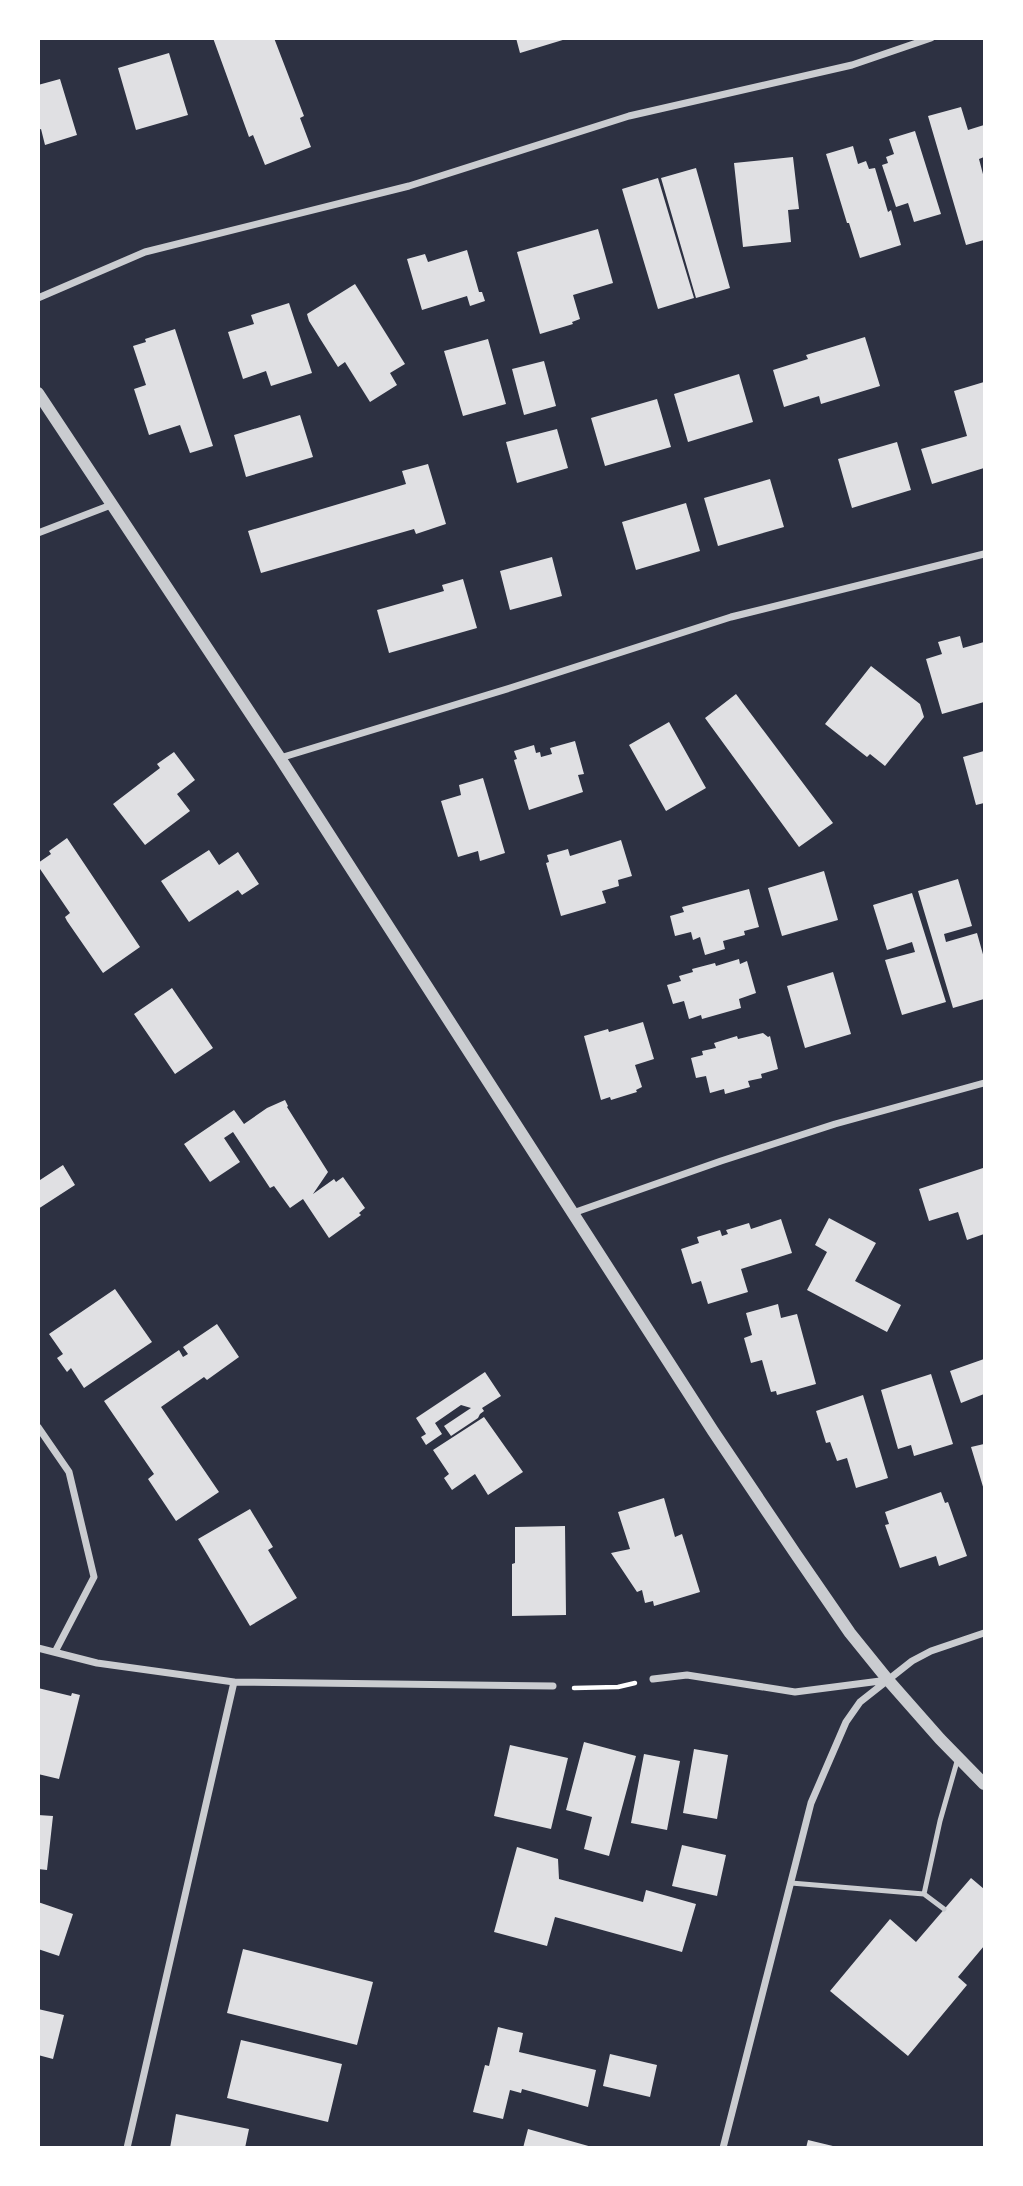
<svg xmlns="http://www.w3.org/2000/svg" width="1023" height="2186" viewBox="0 0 1023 2186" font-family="Lato,sans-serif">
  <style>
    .building { fill: #e0e0e3 }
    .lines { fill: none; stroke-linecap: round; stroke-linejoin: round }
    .path { stroke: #fff; stroke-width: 4.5 }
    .service { stroke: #caccd0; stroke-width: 5 }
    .minor { stroke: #caccd0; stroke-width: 7 }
    .tertiary { stroke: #caccd0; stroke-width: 12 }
  </style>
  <rect width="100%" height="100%" fill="#2d3142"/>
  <path class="building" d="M213 38H274L304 116 300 118 311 147 265 165 253 135 249 137Z
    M516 38H566V39L520 53Z
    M169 53 188 115 136 130 118 68Z
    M60 79 77 135 45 145 41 129 38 130V85Z
    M961 107 968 130 984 125V157L979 159 984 178V240L966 245 928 116Z
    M915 131 941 214 914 222 908 203 896 207 882 165 888 163 886 157 894 154 889 139Z
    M853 146 858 164 866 161 869 169 875 168 888 212 891 210 901 245 860 258 849 223H847L826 154Z
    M793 157 799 209 788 210 791 242 743 247 734 163Z
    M696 168 730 288 696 298 661 178Z
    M658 178 694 298 658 309 622 189Z
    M598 229 613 283 573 295 580 319 572 322 573 324 540 334 517 252Z
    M467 250 479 292H482L485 301 470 306 467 296 422 310 407 259 425 254 428 262Z
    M355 284 405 364 390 373 397 385 370 402 345 362 338 367 309 321 307 314Z
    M289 303 312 373 271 386 266 371 243 379 228 332 254 324 251 315Z
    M175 329 213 446 190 453 180 425 149 435 134 389 146 385 133 346 146 342 145 339Z
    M865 337 880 386 821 404 819 396 784 407 773 370 808 359 806 355Z
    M488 339 506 404 463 416 444 351Z
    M544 361 556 406 524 415 512 369Z
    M739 374 753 422 688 442 674 394Z
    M984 382V468L932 484 921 449 967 436 954 391Z
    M657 399 671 447 605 466 591 418Z
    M300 415 313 457 246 477 234 435Z
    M557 429 568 468 517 483 506 442Z
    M897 442 911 490 852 508 838 459Z
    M428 464 446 524 416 534 414 529 261 573 248 531 406 484 402 471Z
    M770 479 784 527 718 546 704 498Z
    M686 503 700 551 636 570 622 522Z
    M552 557 562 596 510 610 500 571Z
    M463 579 477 628 389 653 377 610 444 591 442 585Z
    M960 636 963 648 984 642V702L942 714 926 659 942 654 938 642Z
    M871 666 920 704 924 717 885 766 870 754 867 757 825 724Z
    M736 694 833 823 799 847 705 718Z
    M669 722 706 788 666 811 629 745Z
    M575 741 584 774 578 775 583 792 529 810 514 760 517 759 514 751 534 745 536 753 540 752 541 757 552 754 550 748Z
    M984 751V803L976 805 963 757Z
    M174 752 195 780 177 794 190 811 145 845 113 804 160 768 157 764Z
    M483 778 505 853 480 861 478 851 458 857 441 801 461 795 459 785Z
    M67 838 140 947 103 973 67 921 65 917 70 913 38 866V863L51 854 49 851Z
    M621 840 632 876 618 880 619 886 602 891 606 903 561 916 546 863 549 862 547 855 568 849 570 856Z
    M209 850 219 865 238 852 259 884 242 895 238 890 189 922 161 881Z
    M824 871 838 920 782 936 768 888Z
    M958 879 972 926 944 934 946 942 977 933 984 958V999L953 1008 918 891Z
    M749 889 759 927 744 931 745 935 723 941 725 949 705 955 700 937 693 940 691 932 675 936 670 916 684 912 682 907Z
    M912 893 946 1002 902 1015 885 960 915 952 912 942 887 950 873 905Z
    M739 959 740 964 747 961 756 993 739 999 741 1008 702 1019 701 1015 689 1019 684 1001 673 1004 667 985 681 981 679 976 693 972 692 969 715 963 716 966Z
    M833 972 851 1034 805 1048 787 986Z
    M172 988 213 1048 175 1074 134 1014Z
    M643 1022 654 1059 635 1065 642 1087 636 1090 637 1092 611 1100 610 1097 601 1100 584 1036 608 1029 609 1032Z
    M763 1033 768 1037 770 1036 778 1069 761 1074 762 1078 748 1081 750 1087 725 1094 724 1089 710 1093 706 1076 696 1078 691 1058 703 1055 702 1051 716 1048 714 1043 737 1036 738 1039Z
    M285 1100 288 1106 287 1107 328 1172 313 1194 334 1179 336 1182 343 1177 365 1208 359 1213 361 1215 329 1238 303 1199 290 1208 274 1186 270 1188 233 1132 224 1138 240 1162 210 1182 184 1144 234 1110 244 1124 267 1108Z
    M63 1165 75 1185 38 1209V1178L40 1180Z
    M983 1168 984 1234 967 1240 958 1212 929 1221 919 1189Z
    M829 1218 876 1243 855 1281 901 1305 887 1332 807 1290 827 1252 815 1245Z
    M781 1219 792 1253 741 1269 748 1292 708 1304 701 1281 692 1284 681 1249 699 1243 697 1237 720 1230 722 1236 728 1234 726 1230 749 1223 751 1229Z
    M115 1289 152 1342 84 1388 71 1368 67 1372 57 1358 63 1354 49 1334Z
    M778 1304 781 1318 797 1314 816 1384 777 1395 776 1391 771 1392 762 1360 751 1363 744 1338 752 1335 746 1313Z
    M217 1324 239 1357 207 1380 204 1377 161 1407 219 1492 176 1521 148 1479 154 1474 104 1401 179 1350 183 1357 188 1354 183 1347Z
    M984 1359V1394L961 1403 950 1371Z
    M485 1372 501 1396 482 1408 484 1411 480 1414 478 1418 451 1436 444 1426 471 1408 461 1405 435 1423 442 1434 426 1445 421 1437 426 1434 416 1418Z
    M931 1374 953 1444 914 1456 911 1445 898 1449 881 1390Z
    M863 1395 888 1478 856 1488 847 1458 837 1461 830 1442 826 1443 816 1411Z
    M484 1417 523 1472 488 1495 475 1474 452 1490 444 1478 449 1474 433 1450Z
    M984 1444V1490L971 1447Z
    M941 1492 945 1503 948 1502 967 1556 939 1566 936 1556 900 1568 885 1525 889 1524 885 1512Z
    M664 1498 675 1537 682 1534 700 1592 654 1606 653 1601 645 1603 642 1590 637 1592 611 1553 630 1549 618 1512Z
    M250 1509 273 1547 268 1550 297 1598 250 1626 198 1539Z
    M565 1526 566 1615 512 1616V1564L515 1563V1527Z
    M38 1688 71 1696 72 1693 80 1695 59 1779 38 1774Z
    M584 1742 636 1756 609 1856 584 1849 592 1817 566 1810Z
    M510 1745 568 1758 551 1829 494 1816Z
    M694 1749 728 1755 717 1819 683 1813Z
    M644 1754 680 1761 667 1830 631 1823Z
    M38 1815 53 1816 47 1870 38 1869Z
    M682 1845 726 1855 717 1896 672 1886Z
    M517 1847 558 1859 559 1879 643 1902 646 1890 696 1904 682 1952 555 1917 547 1946 494 1932Z
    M971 1878 984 1889V1946L958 1977 967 1985 908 2056 830 1991 890 1919 916 1942Z
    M38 1902 73 1914 59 1956 38 1949Z
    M243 1949 373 1982 357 2045 227 2013Z
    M38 2009 64 2015 53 2059 38 2055Z
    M498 2027 523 2033 519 2052 596 2070 588 2107 522 2089 521 2093 510 2090 503 2119 473 2112 485 2065 489 2066Z
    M241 2040 342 2064 328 2122 227 2098Z
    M610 2054 657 2065 650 2097 603 2086Z
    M176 2114 249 2129 245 2148H170Z
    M528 2129 592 2147V2148H523Z
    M808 2140 837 2147V2148H806Z"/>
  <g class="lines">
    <path class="path" d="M574 1688 618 1687 635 1683"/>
    <path class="service" d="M791 1883 924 1894 944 1909
      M924 1894 940 1821 958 1758"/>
    <path class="minor" d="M38 298 145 252 409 186 629 116 852 65 931 38
      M38 533 111 505
      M280 758 510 688 731 617 984 554
      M573 1213 721 1161 835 1124 984 1083
      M38 1427 69 1472 94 1577 55 1652
      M38 1648 97 1663 234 1682 553 1686
      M653 1679 687 1675 795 1692 888 1680
      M127 2148 234 1682
      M723 2148 811 1803 846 1722 860 1702 912 1661 931 1651 984 1633"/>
    <path class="tertiary" d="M38 393 280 758 713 1431 795 1553 850 1633 888 1680 940 1739 984 1784"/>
  </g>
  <rect width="1023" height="2186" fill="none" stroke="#ffffff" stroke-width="80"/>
</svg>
